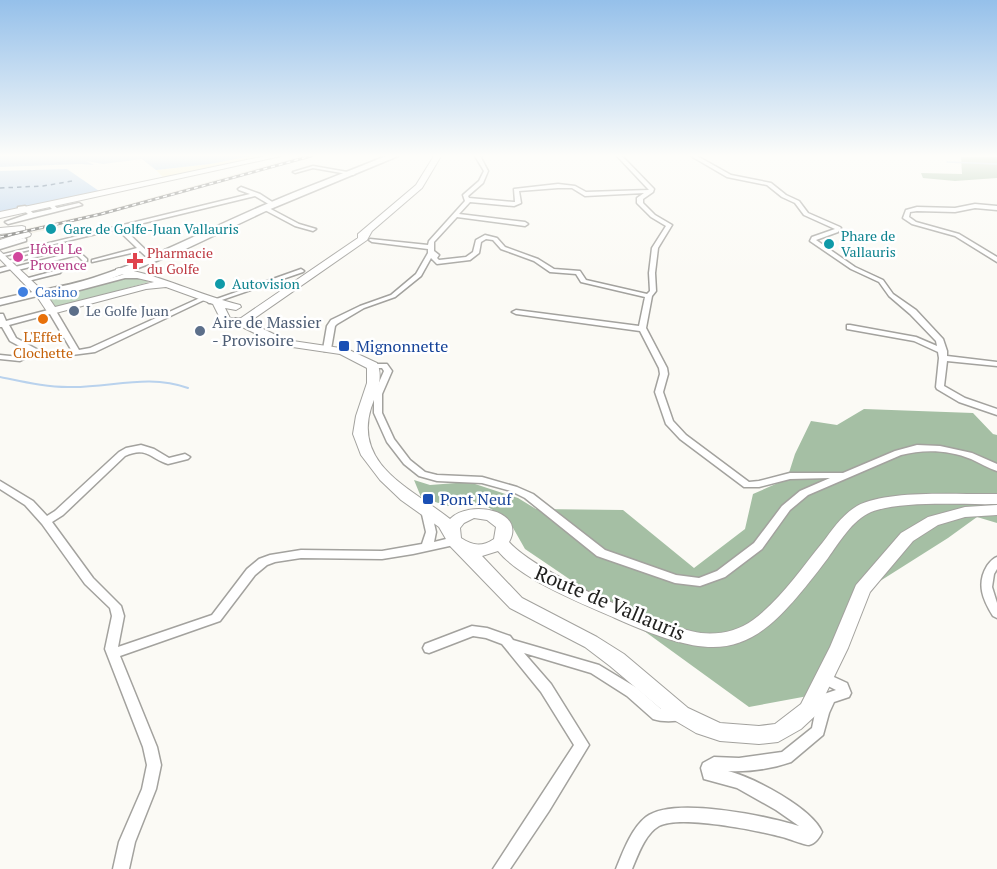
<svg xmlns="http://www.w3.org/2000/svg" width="997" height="869" viewBox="0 0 997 869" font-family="'PT Serif',serif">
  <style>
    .built { fill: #f1ede2 }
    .green { fill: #c3d9c2 }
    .forest { fill: #a5bfa4 }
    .sand { fill: #faf0cb }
    .water { fill: #b9d2ed }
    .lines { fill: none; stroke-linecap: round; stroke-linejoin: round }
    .stream-far1 { stroke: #b9d2ed; stroke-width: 1.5 }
    .stream { stroke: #b9d2ed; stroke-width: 2 }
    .ferry { stroke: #21466c; stroke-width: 1.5; stroke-dasharray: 4.5 4; stroke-linecap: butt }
    .street-casing { stroke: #a3a29e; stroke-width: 3 }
    .secondary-casing { stroke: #a3a29e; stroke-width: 2 }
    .primary-casing { stroke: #a3a29e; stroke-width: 3 }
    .street { fill: #fff; fill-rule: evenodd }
    .secondary { fill: #fff; fill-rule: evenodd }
    .primary { fill: #fff; fill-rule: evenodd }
    .rail-casing { stroke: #6c6c69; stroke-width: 3 }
    .rail { stroke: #fff; stroke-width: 1.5; stroke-dasharray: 4; stroke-linecap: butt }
    .culture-dot { fill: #0f9aa8; stroke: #fff; stroke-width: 2 }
    .hotel-dot { fill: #d1479c; stroke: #fff; stroke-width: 2 }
    .health-dot { fill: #e0444e; stroke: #fff; stroke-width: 2 }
    .shop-dot { fill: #3f7fe0; stroke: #fff; stroke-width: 2 }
    .service-dot { fill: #5c6f8a; stroke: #fff; stroke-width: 2 }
    .food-dot { fill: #e8710a; stroke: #fff; stroke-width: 2 }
    .transit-dot { fill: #1a4fb4; stroke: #fff; stroke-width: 2 }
    .labels { text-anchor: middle; stroke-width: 5; stroke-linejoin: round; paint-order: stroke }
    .far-culture-label { font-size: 14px; fill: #0d838f; stroke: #fff; text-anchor: start }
    .far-hotel-label { font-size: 14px; fill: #b23c85; stroke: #fff; text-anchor: start }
    .far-health-label { font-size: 14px; fill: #be3a42; stroke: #fff; text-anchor: start }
    .far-shop-label { font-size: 14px; fill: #366cbe; stroke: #fff; text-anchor: start }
    .far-service-label { font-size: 14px; fill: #4e5e75; stroke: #fff; text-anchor: start }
    .far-food-label { font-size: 14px; fill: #c56008; stroke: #fff }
    .service-label { font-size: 16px; fill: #4e5e75; stroke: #fff; text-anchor: start }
    .transit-label { font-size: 16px; fill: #164399; stroke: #fff; text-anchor: start }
    .near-street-label { font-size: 20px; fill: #222220; stroke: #fff }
  </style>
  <rect width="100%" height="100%" fill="#fbfaf5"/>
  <path class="built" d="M301 156H314L62 225 64 227 0 239V235L7 233 100 212Z"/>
  <path class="green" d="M138 277 149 282 56 308 48 298 120 278Z"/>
  <path class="forest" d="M961 157H997V178L955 181 923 178 921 173 962 174Z
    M864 409 973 413 993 434 997 435V523L977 517 948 538 869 588 808 696 749 707 618 612 525 549 508 519 486 506H447L421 497 414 480 430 485 469 482 518 498 536 509 623 510 694 568 745 529 753 494 787 479 795 454 811 421 837 425Z"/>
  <path class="sand" d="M251 156H273L165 179 156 170 210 164Z"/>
  <path class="water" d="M0 156H251L210 164 156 170 142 159 103 164 86 161 94 165 80 164 0 167Z
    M67 169 99 191 0 212V171Z"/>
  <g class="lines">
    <path class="stream-far1" d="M947 162 997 164"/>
    <path class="stream" d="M0 377C24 382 49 388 73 387 113 387 149 374 188 388"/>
    <path class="ferry" d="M0 188 43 186 72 181"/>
    <defs>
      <path id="street" d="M475 156H480L488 171 483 183 468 196 469 198 514 202H515L514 189 558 184 575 186 586 192 649 190 617 156H622L654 189 653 192 643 199V203L655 215 672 225 658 248 655 273 656 291 652 296 646 328 667 368 668 374 663 392 673 421 686 435 749 482 759 481 790 473H843L895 451 917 445 940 446 972 453 997 464V471C988 468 980 463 971 459 949 450 924 449 901 455L808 495 790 510 762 549 725 577 700 586 675 583 597 556 525 498 511 491 482 483 437 481 419 476 404 464 387 442 374 413V394L384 371 382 368H370L369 366 370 364H387L392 371 382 394V413L394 439 410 460 425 472 437 475 482 477 517 487 533 494 605 550 676 575 699 578 717 571 754 543 782 506 800 491 830 478 790 479 759 487H744L680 439 666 424 655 392 660 374 659 368 640 331 516 314 512 312 516 310 639 326 645 297 581 282 576 274 550 272 534 261 501 249 493 240 486 239 481 242 479 253 470 260 437 264 431 258 421 276 395 297 364 308 337 324 335 326 331 349 330 351H324L323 349 327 326 331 320 360 306 391 295 416 274 428 253V249L372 242 369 240 370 239 428 245 429 241 465 201 463 195 479 181 484 171ZM558 188H572L585 196 644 193 637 198V203L651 217 666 226 652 248 649 273 650 291 647 294 586 280 580 271 554 269 538 259 505 247 497 238 485 235 476 240 473 252 466 257 439 260 437 258 439 255 434 251V242L457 217 525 226 528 224 525 222 459 214 470 202 514 206 521 203 519 191Z
        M691 156H697L731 175 771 183 786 195 799 201 808 213 840 227 841 228 838 232 816 240 855 267 883 280 893 294 916 310 943 339 947 351V356L997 362V366L947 361 944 386 965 398 997 409V415L959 402 937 389 936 387 939 358 938 352 914 341 847 329V325H850L916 337 937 346 936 341 910 314 889 296 879 282 851 269 810 241 812 237 835 229 804 215 795 203 782 197 767 185 727 177Z
        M313 166 353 173 355 174 353 175 313 168 295 173 293 172Z
        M241 187 260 194 277 205 272 206 255 196 123 228 154 258V260H150L140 251 92 262V260L137 248 117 229 0 257V255L250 194 239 190 238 189Z
        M51 203 57 208 79 203 82 205 8 224 5 222 28 214 22 209H18V207L25 206 33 213 52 209 48 205Z
        M975 204 997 206V210L975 208 955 212 917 211 910 212 909 217 916 222 959 234 997 257V262L955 236 912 224 903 218 906 210 917 207 955 208Z
        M265 206 299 224 316 229 313 231 295 226 263 209V207Z
        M24 238 26 239V241L0 249V245Z
        M53 249 55 250V252L7 264 4 262Z
        M78 251 87 259V261H83L77 255 14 271 11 269 0 272V268L12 265 15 267Z
        M301 269 304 271 303 272 213 303H209L208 302Z
        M58 270 61 272 60 273 24 282 21 280Z
        M125 274H139L142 276 139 278H125L76 291 73 289Z
        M202 297 204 298V300L95 352 64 356H38L10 341 2 327H0V314H3L6 321 52 309 56 311 79 350 90 348ZM50 314 72 351 42 352 16 338 9 325Z
        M0 355 20 357 24 359 20 361 0 359Z
        M141 445 154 449 169 458 185 454 190 457 188 459 168 464C150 458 146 446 125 456L63 515 52 522 93 578 121 606 124 616 118 647 212 615 247 569 259 559 270 555 301 550 382 551 422 544 426 532 421 510 422 508H430L431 510 436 532 434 542 454 537 458 538 459 541 458 544 454 545 413 554 382 559 301 558 275 562 267 565 255 575 220 621 120 656 157 747 161 765 156 789 135 842 129 869H113L119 842 142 789 147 765 143 747 105 649 112 616 110 608 85 584 42 524 25 505 0 489V481L33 501 47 516 55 511 119 452 126 448Z
        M997 557V569L994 574 992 587 997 603V618L993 616C983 600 976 584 987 566 990 562 992 559 997 557Z
        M472 626 487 628 510 636 513 640 599 665 637 688 661 709H679L684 711 686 715 684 719C675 722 662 722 653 719L627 696 591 673 524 653 551 684 589 745 549 811 510 869H493L574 745 541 692 502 644 486 638 473 636 429 653 425 652 423 648 425 644Z
        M823 672 847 683 851 693 849 697 834 702 829 713 823 735 791 762C771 769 748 772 728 771 753 777 812 808 822 832 820 837 815 844 809 845 804 845 785 837 778 836 754 830 680 815 659 826 645 834 638 855 632 869H616C623 852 631 829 646 817 673 796 766 816 799 826L776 810 737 788 704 779 701 768 703 763 714 757 739 758 782 752 812 728 815 713 824 694 836 690 818 681 817 677 818 673Z"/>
      <path id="secondary" d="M266 156H281L0 218V212Z
        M434 156H441L422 188 372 231 367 240 249 322 286 340 347 349 377 363C384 378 376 394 371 408 353 466 414 490 450 519 469 499 527 510 509 542 536 573 659 627 701 633 719 635 738 631 753 620 780 600 801 569 823 542 833 529 842 515 857 506 888 489 961 495 997 494V504C961 505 903 500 871 512 852 520 839 543 828 558 755 655 729 669 615 618 581 603 522 580 498 551L482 556 522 598 597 637 624 654 688 708 720 723 759 726 775 724 801 704 830 647 856 585 901 533 928 517 965 507 997 505V515L965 517 938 525 913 541 870 592 848 648 815 716 801 729 778 742 759 744 720 741 696 733 674 720 610 666 585 647 510 608 450 546 439 527 401 500 380 480 361 455 353 434 356 416 367 383V368L340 354 279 345 238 325 222 322 213 304 166 287 146 289 52 314 48 313 38 298 0 259V251L46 294 55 307 154 282 116 273V269L119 268C161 275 199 295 240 305L241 307 236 310 225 308 230 318H241L358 238V234L416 185ZM474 518 487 520 496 527 494 539C482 547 473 546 461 538L460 528 464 523Z
        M22 226 25 227V231L0 234V228Z
        M27 231 31 234 30 236 0 246V240Z"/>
      <path id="primary" d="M386 156H398L268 210 177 253 102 282 55 295 37 296 0 305V299C32 291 62 288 93 278 152 259 206 230 262 206 303 188 345 173 386 156Z"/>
    </defs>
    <use href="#street" class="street-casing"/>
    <use href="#secondary" class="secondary-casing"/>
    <use href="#primary" class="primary-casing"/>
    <use href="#street" class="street"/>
    <use href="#secondary" class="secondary"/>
    <use href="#primary" class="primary"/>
    <defs>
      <path id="rail" d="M0 237 101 214 311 156"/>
    </defs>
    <use href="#rail" class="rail-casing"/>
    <use href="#rail" class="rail"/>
  </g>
  <linearGradient id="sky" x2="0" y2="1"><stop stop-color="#95c0ea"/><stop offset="0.56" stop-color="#fdfdfa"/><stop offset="1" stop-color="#fdfdfa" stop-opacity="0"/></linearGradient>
  <rect width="997" height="278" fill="url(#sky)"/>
  <g class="culture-dot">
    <circle cx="51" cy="229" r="6"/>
    <circle cx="829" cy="244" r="6"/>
    <circle cx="220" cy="284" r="6"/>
  </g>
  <circle class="hotel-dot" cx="18" cy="257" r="6"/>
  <path class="health-dot" d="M132 252h6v6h6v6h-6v6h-6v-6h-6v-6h6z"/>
  <circle class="shop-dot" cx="23" cy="292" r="6"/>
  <g class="service-dot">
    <circle cx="74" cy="311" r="6"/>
    <circle cx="200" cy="331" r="6"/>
  </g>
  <circle class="food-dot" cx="43" cy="319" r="6"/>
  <g class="transit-dot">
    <rect x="338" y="340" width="12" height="12" rx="3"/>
    <rect x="422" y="493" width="12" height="12" rx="3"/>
  </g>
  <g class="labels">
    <g class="far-culture-label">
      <text x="63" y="234">Gare de Golfe-Juan Vallauris</text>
      <text x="841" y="241">Phare de<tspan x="841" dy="16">Vallauris</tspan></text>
      <text x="232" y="289">Autovision</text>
    </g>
    <g class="far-hotel-label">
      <text x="30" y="254">Hôtel Le<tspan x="30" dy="16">Provence</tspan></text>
    </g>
    <g class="far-health-label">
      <text x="147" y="258">Pharmacie<tspan x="147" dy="16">du Golfe</tspan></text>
    </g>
    <g class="far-shop-label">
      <text x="35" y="297">Casino</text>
    </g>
    <g class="far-service-label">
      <text x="86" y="316">Le Golfe Juan</text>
    </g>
    <g class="far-food-label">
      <text x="43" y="342">L'Effet<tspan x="43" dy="16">Clochette</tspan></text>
    </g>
    <g class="service-label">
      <text x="212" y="328">Aire de Massier<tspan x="212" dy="18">- Provisoire</tspan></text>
    </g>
    <g class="transit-label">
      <text x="356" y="352">Mignonnette</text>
      <text x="440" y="505">Pont Neuf</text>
    </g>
    <g class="near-street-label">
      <text transform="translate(610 603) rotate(23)" y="7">Route de Vallauris</text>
    </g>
  </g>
</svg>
